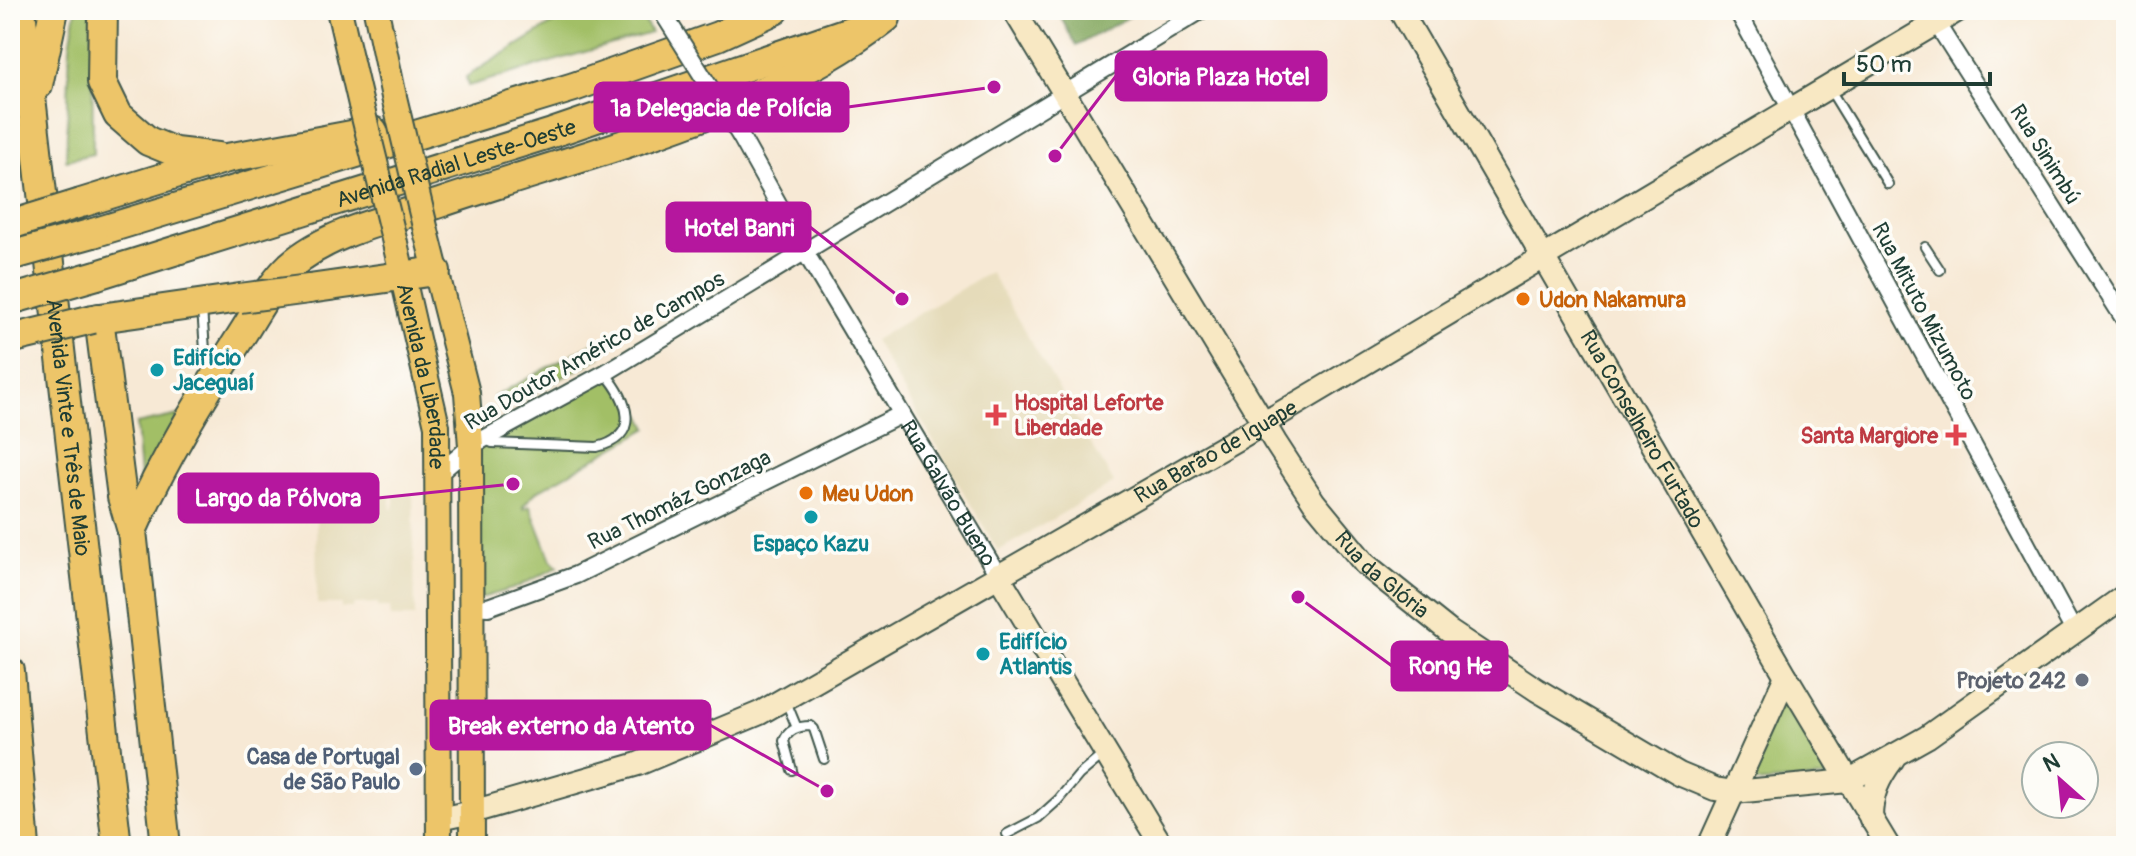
<svg xmlns="http://www.w3.org/2000/svg" width="2136" height="856" viewBox="0 0 2136 856" font-family="Pangolin,sans-serif">
  <style>
    .built { fill: #e5dbba }
    .green { fill: #a2bf66; stroke: #607e4d; stroke-width: 2 }
    .forest { fill: #81a65b; stroke: #507248; stroke-width: 2 }
    .lines { fill: none; stroke-linecap: round; stroke-linejoin: round }
    .lane-casing { stroke: #3f574c; stroke-width: 12 }
    .street-casing { stroke: #3f574c; stroke-width: 20 }
    .secondary-casing { stroke: #3f574c; stroke-width: 26 }
    .primary-casing { stroke: #3f574c; stroke-width: 28 }
    .highway-casing { stroke: #3f574c; stroke-width: 32 }
    .lane { stroke: #fff; stroke-width: 8 }
    .street { stroke: #fff; stroke-width: 16 }
    .secondary { stroke: #f8e8c3; stroke-width: 22 }
    .primary { stroke: #edc569; stroke-width: 24 }
    .highway { stroke: #edc569; stroke-width: 28 }
    .street-bridge-casing { stroke: #3f574c; stroke-width: 20; stroke-linecap: butt }
    .primary-bridge-casing { stroke: #3f574c; stroke-width: 28; stroke-linecap: butt }
    .highway-bridge-casing { stroke: #3f574c; stroke-width: 32; stroke-linecap: butt }
    .street-bridge { stroke: #fff; stroke-width: 16 }
    .primary-bridge { stroke: #edc569; stroke-width: 24 }
    .highway-bridge { stroke: #edc569; stroke-width: 28 }
    .food-dot { fill: #e8710a; stroke: #fdfcf7; stroke-width: 3 }
    .culture-dot { fill: #0f9aa8; stroke: #fdfcf7; stroke-width: 3 }
    .health-dot { fill: #e0444e; stroke: #fdfcf7; stroke-width: 3 }
    .worship-dot { fill: #6b7280; stroke: #fdfcf7; stroke-width: 3 }
    .service-dot { fill: #5c6f8a; stroke: #fdfcf7; stroke-width: 3 }
    .labels { text-anchor: middle; stroke-width: 7; stroke-linejoin: round; paint-order: stroke }
    .street-label { font-size: 22px; fill: #1f3d34; stroke: #fdfcf7 }
    .food-label { font-size: 22px; font-weight: bold; fill: #c56008; stroke: #fdfcf7; text-anchor: start }
    .culture-label { font-size: 22px; font-weight: bold; fill: #0d838f; stroke: #fdfcf7; text-anchor: start }
    .health-label { font-size: 22px; font-weight: bold; fill: #be3a42; stroke: #fdfcf7; text-anchor: start }
    .worship-label { font-size: 22px; font-weight: bold; fill: #5b616d; stroke: #fdfcf7; text-anchor: end }
    .service-label { font-size: 22px; font-weight: bold; fill: #4e5e75; stroke: #fdfcf7; text-anchor: end }
    .leader { fill: none; stroke: #b5179e; stroke-width: 3 }
    .callout-dot { fill: #b5179e; stroke: #fdfcf7; stroke-width: 3 }
    .callout { fill: #b5179e; stroke: #b5179e; stroke-width: 3 }
    .callout-label { font-size: 24px; text-anchor: middle; font-weight: bold; fill: #fff }
  </style>
  <rect width="100%" height="100%" fill="#fdfcf7"/>
  <filter id="ink" filterUnits="userSpaceOnUse"><feTurbulence type="fractalNoise" baseFrequency=".0125" numOctaves="2"/><feDisplacementMap in="SourceGraphic" scale="16" xChannelSelector="R" yChannelSelector="G"/><feConvolveMatrix kernelMatrix="1 2 1 2 8 2 1 2 1" color-interpolation-filters="sRGB"/></filter>
  <filter id="wash" filterUnits="userSpaceOnUse"><feTurbulence type="fractalNoise" baseFrequency=".006" numOctaves="4" result="noise"/><feDisplacementMap in="SourceGraphic" scale="32" xChannelSelector="R" yChannelSelector="G"/><feGaussianBlur stdDeviation="1.8" result="paint"/><feColorMatrix in="noise" values="0 0 0 0 0 0 0 0 0 0 0 0 0 0 0 0 0 1.4 0 .05"/><feComposite in="paint" operator="in"/></filter>
  <g filter="url(#wash)">
    <rect width="100%" height="100%" fill="#f7e9d5"/>
    <path class="built" d="M990 272 1114 483 998 551 874 340Z
      M333 495H390L391 509 394 508V495H413L415 617H391L390 607H378V603L354 604 353 608H341V604H317L316 511 341 508 340 503H334Z"/>
    <path class="green" d="M10 10 32 172 10 177Z
      M76 10H92L93 154 66 160 70 46Z
      M575 10H638L651 33 468 86 466 77Z
      M595 342 600 357 505 409H500L494 397Z
      M605 376 629 391 648 428 536 492 523 506V509L530 506 551 560 558 567 515 588 481 598 478 450Z
      M179 415 147 480 140 478 136 424Z
      M1785 688 1838 777 1742 784Z"/>
    <path class="forest" d="M1057 10H1141L1076 46Z"/>
  </g>
  <g filter="url(#ink)">
    <g class="lines">
      <defs>
        <path id="lane" d="M1829 88 1888 184
          M1925 247 1940 270
          M202 309 205 350
          M484 439 492 443 597 447C643 436 627 399 605 373
          M785 699 797 728
          M792 770 784 741C788 729 799 726 811 726L814 729 824 759
          M1007 834 1038 818 1058 800 1079 775 1105 753"/>
        <g id="street">
          <path d="M1737 10 2075 633"/>
          <path d="M1928 10 2126 322"/>
          <path id="s1" d="M741 137 805 252 998 575"/>
          <path d="M437 475 471 446 605 373 1202 10"/>
          <path d="M471 606 488 607 576 575 902 414"/>
        </g>
        <g id="secondary">
          <path id="s2" d="M1014 10 1275 442 1314 502 1365 564 1450 632 1537 690 1679 774 1715 789 1734 792 1848 781 1927 737 2126 595"/>
          <path id="s3" d="M1400 10 1786 676 1888 846"/>
          <path d="M998 575 1162 846"/>
          <path id="s4" d="M439 819 472 812 638 764 760 713 1244 435 1958 10"/>
          <path d="M1871 819C1871 794 1878 779 1893 759"/>
          <path d="M1709 846 1786 676"/>
        </g>
        <g id="primary">
          <path d="M339 10 361 105"/>
          <path d="M376 10 394 97"/>
          <path d="M426 231 467 393 471 446 472 846"/>
          <path id="s5" d="M395 243 437 426 439 846"/>
        </g>
        <g id="highway">
          <path id="s6" d="M21 10 117 846"/>
          <path d="M103 10 102 82 118 115 148 141 175 152 218 157"/>
          <path d="M38 85 54 10"/>
          <path d="M81 203 227 158 373 131"/>
          <path d="M93 233 574 87 718 36 775 10"/>
          <path id="s7" d="M97 275 552 133 853 30"/>
          <path d="M309 289 436 271"/>
          <path d="M99 318 122 497 132 531 166 846"/>
          <path d="M93 319 240 298"/>
          <path d="M132 531C162 462 201 399 241 336 256 313 270 285 290 266 329 231 391 219 440 203 586 153 763 114 886 18"/>
          <path d="M10 671 25 846"/>
        </g>
      </defs>
      <use href="#lane" class="lane-casing"/>
      <use href="#street" class="street-casing"/>
      <use href="#secondary" class="secondary-casing"/>
      <use href="#primary" class="primary-casing"/>
      <use href="#highway" class="highway-casing"/>
      <use href="#lane" class="lane"/>
      <use href="#street" class="street"/>
      <use href="#secondary" class="secondary"/>
      <use href="#primary" class="primary"/>
      <use href="#highway" class="highway"/>
      <defs>
        <path id="street-bridge" d="M661 10 741 137"/>
        <path id="primary-bridge" d="M394 97 426 231
          M361 105 395 243"/>
        <path id="highway-bridge" d="M10 225 81 203
          M10 256 93 233
          M240 298 309 289
          M10 300 97 275
          M10 339 93 319"/>
      </defs>
      <use href="#street-bridge" class="street-bridge-casing"/>
      <use href="#primary-bridge" class="primary-bridge-casing"/>
      <use href="#highway-bridge" class="highway-bridge-casing"/>
      <use href="#street-bridge" class="street-bridge"/>
      <use href="#primary-bridge" class="primary-bridge"/>
      <use href="#highway-bridge" class="highway-bridge"/>
    </g>
  </g>
  <g class="food-dot">
    <circle cx="1523" cy="299" r="8"/>
    <circle cx="806" cy="493" r="8"/>
  </g>
  <g class="culture-dot">
    <circle cx="157" cy="370" r="8"/>
    <circle cx="811" cy="517" r="8"/>
    <circle cx="983" cy="654" r="8"/>
  </g>
  <g class="health-dot">
    <path d="M992 403h8v8h8v8h-8v8h-8v-8h-8v-8h8z"/>
    <path d="M1952 423h8v8h8v8h-8v8h-8v-8h-8v-8h8z"/>
  </g>
  <circle class="worship-dot" cx="2082" cy="680" r="8"/>
  <circle class="service-dot" cx="416" cy="769" r="8"/>
  <g class="labels">
    <g class="street-label">
      <text transform="translate(2046 154) rotate(58)" y="8">Rua Sinimbú</text>
      <text dy="8" stroke="none"><textPath href="#s7" startOffset="376">Avenida Radial Leste-Oeste</textPath></text>
      <text transform="translate(1925 311) rotate(62)" y="8">Rua Mituto Mizumoto</text>
      <text transform="translate(594 350) rotate(-30)" y="8">Rua Doutor Américo de Campos</text>
      <text dy="8" stroke="none"><textPath href="#s5" startOffset="136">Avenida da Liberdade</textPath></text>
      <text dy="8" stroke="none"><textPath href="#s6" startOffset="420">Avenida Vinte e Três de Maio</textPath></text>
      <text dy="8" stroke="none"><textPath href="#s3" startOffset="484">Rua Conselheiro Furtado</textPath></text>
      <text dy="8" stroke="none"><textPath href="#s4" startOffset="864">Rua Barão de Iguape</textPath></text>
      <text dy="8" stroke="none"><textPath href="#s1" startOffset="412">Rua Galvão Bueno</textPath></text>
      <text transform="translate(679 499) rotate(-26)" y="8">Rua Thomáz Gonzaga</text>
      <text dy="8" stroke="none"><textPath href="#s2" startOffset="676">Rua da Glória</textPath></text>
    </g>
    <g class="food-label">
      <text x="1539" y="307">Udon Nakamura</text>
      <text x="822" y="501">Meu Udon</text>
    </g>
    <g class="culture-label">
      <text x="173" y="365">Edifício<tspan x="173" dy="25">Jaceguaí</tspan></text>
      <text x="811" y="551" text-anchor="middle">Espaço Kazu</text>
      <text x="999" y="649">Edifício<tspan x="999" dy="25">Atlantis</tspan></text>
    </g>
    <g class="health-label">
      <text x="1014" y="410">Hospital Leforte<tspan x="1014" dy="25">Liberdade</tspan></text>
      <text x="1938" y="443" text-anchor="end">Santa Margiore</text>
    </g>
    <g class="worship-label">
      <text x="2066" y="688">Projeto 242</text>
    </g>
    <g class="service-label">
      <text x="400" y="764">Casa de Portugal<tspan x="400" dy="25">de São Paulo</tspan></text>
    </g>
  </g>
  <path class="leader" d="M1055 156L1116 76M994 87L848 107M902 299L810 227M513 484L378 498M1298 597L1392 666M827 791L710 725"/>
  <g class="callout-dot">
    <circle cx="1055" cy="156" r="8"/>
    <circle cx="994" cy="87" r="8"/>
    <circle cx="902" cy="299" r="8"/>
    <circle cx="513" cy="484" r="8"/>
    <circle cx="1298" cy="597" r="8"/>
    <circle cx="827" cy="791" r="8"/>
  </g>
  <g class="callout">
    <rect x="1116" y="52" width="210" height="48" rx="8"/>
    <rect x="595" y="83" width="253" height="48" rx="8"/>
    <rect x="667" y="203" width="143" height="48" rx="8"/>
    <rect x="179" y="474" width="199" height="48" rx="8"/>
    <rect x="1392" y="642" width="115" height="48" rx="8"/>
    <rect x="431" y="701" width="279" height="48" rx="8"/>
  </g>
  <g class="callout-label">
    <text x="1221" y="85">Gloria Plaza Hotel</text>
    <text x="721" y="116">1ª Delegacia de Polícia</text>
    <text x="739" y="236">Hotel Banri</text>
    <text x="278" y="506">Largo da Pólvora</text>
    <text x="1450" y="674">Rong He</text>
    <text x="571" y="734">Break externo da Atento</text>
  </g>
  <rect width="2136" height="856" fill="none" stroke="#fdfcf7" stroke-width="40"/>
  <g transform="translate(2060 780) rotate(333)"><circle r="38" fill="#fdfcf7" stroke="#a4b0a9" stroke-width="2"/>
  <path d="M0-6L14 30L0 20L-14 30Z" fill="#b5179e"/>
  <text y="-12" font-size="22" font-weight="bold" text-anchor="middle" fill="#1f3d34">N</text>
  </g>
  <path d="M1844 72v12h146v-12" fill="none" stroke="#1f3d34" stroke-width="4"/>
  <text x="1856" y="72" font-size="24" fill="#1f3d34" stroke="#fdfcf7" stroke-width="6" paint-order="stroke">50 m</text>
</svg>
